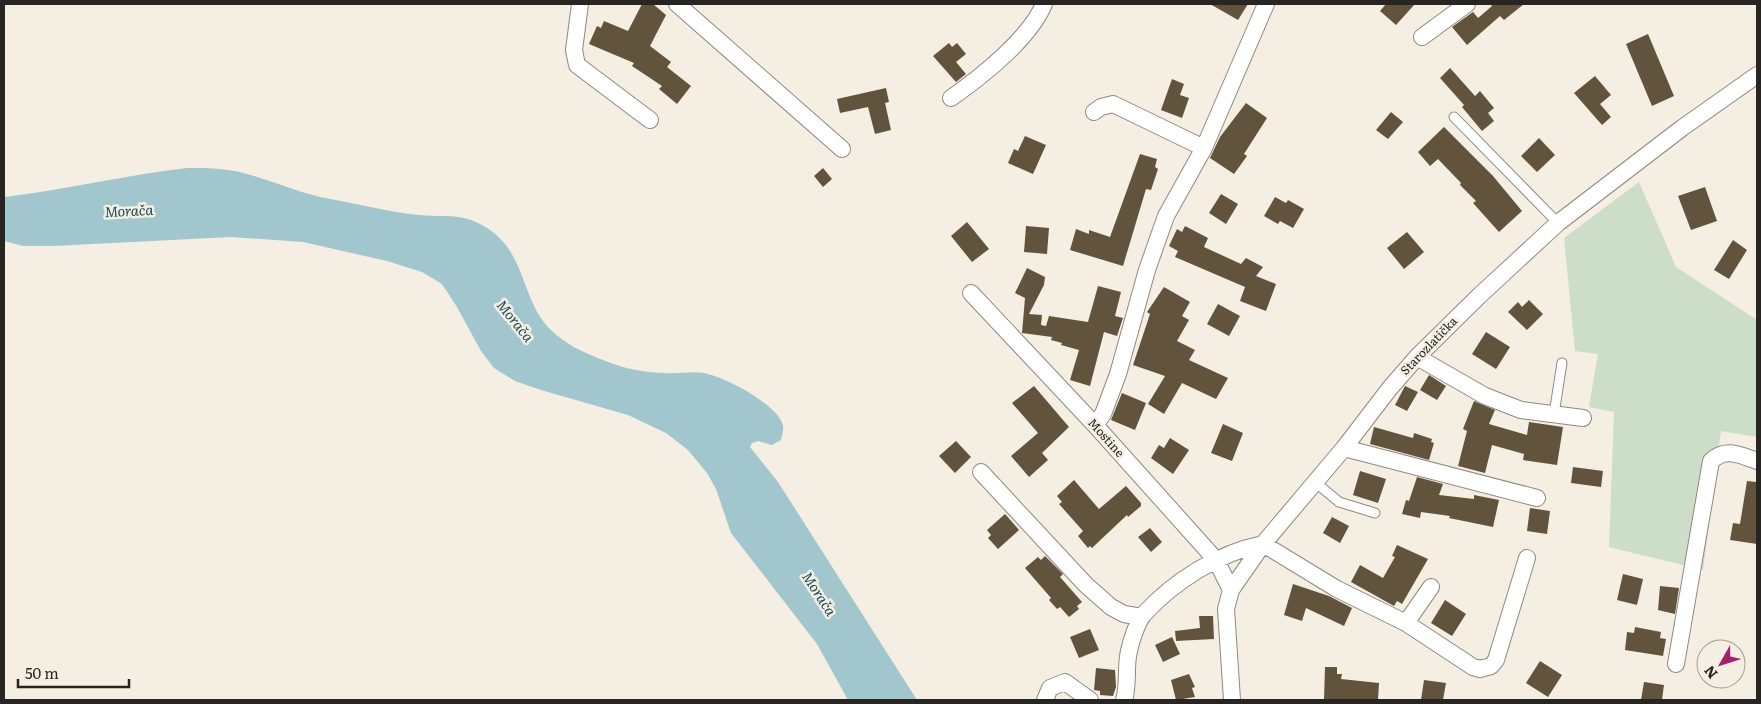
<svg xmlns="http://www.w3.org/2000/svg" width="1761" height="704" viewBox="0 0 1761 704" font-family="Literata,serif">
  <style>
    .green { fill: #ccdec7 }
    .water { fill: #a1c6ce }
    .building { fill: #62543c }
    .lines { fill: none; stroke-linecap: round; stroke-linejoin: round }
    .lane-casing { stroke: #8f897f; stroke-width: 11 }
    .street-casing { stroke: #8f897f; stroke-width: 18 }
    .lane { stroke: #fff; stroke-width: 9 }
    .street { stroke: #fff; stroke-width: 16 }
    .labels { text-anchor: middle; stroke-width: 5; stroke-linejoin: round; paint-order: stroke }
    .street-label { font-size: 12px; fill: #272521; stroke: #f5eee3 }
    .water-label { font-size: 14px; font-style: italic; fill: #174c55; stroke: #f5eee3 }
  </style>
  <rect width="100%" height="100%" fill="#f5eee3"/>
  <path class="green" d="M1639 182 1676 267 1757 320V437L1721 431 1703 570 1609 547 1614 412 1589 407 1598 354 1575 351 1564 238Z"/>
  <path class="water" d="M187 168C207 168 227 168 247 174 274 181 302 194 330 199 359 204 389 212 419 215 436 217 455 214 471 220 529 242 517 297 551 330 565 344 584 353 603 360 622 368 645 373 665 373 678 374 690 371 703 373 724 376 777 404 783 425 784 429 782 435 781 440L772 445 758 441 752 443 750 447 778 482 917 700H848L817 644 731 533 716 489 707 473 688 450 666 433 628 415 541 390 515 381 494 368 481 351 457 307 442 284 422 272 387 261 303 242 231 237 53 246H23L4 241V197C65 190 125 175 187 168Z"/>
  <path class="building" d="M642 4H653L666 15 650 46 671 62 667 67 691 86 677 104 659 89 662 86 632 66 634 63 589 44 597 26 601 28 604 21 628 31Z
    M1210 4H1248L1238 20Z
    M1386 4H1415L1396 25 1380 11Z
    M1490 4H1524L1504 20 1500 16 1467 45 1452 27 1473 12 1478 18 1492 6Z
    M1648 34 1674 96 1652 106 1626 44Z
    M949 43 952 47 957 43 966 54 956 62 966 74 956 82 933 56Z
    M1450 68 1475 96 1480 91 1494 108 1488 113 1494 121 1482 131 1462 107 1464 105 1440 78Z
    M1595 76 1611 95 1600 104 1611 117 1602 125 1574 93Z
    M1172 79 1184 84 1180 95 1189 98 1182 118 1161 110Z
    M886 88 889 102 885 103 891 130 875 134 868 107 840 113 837 99Z
    M1246 103 1267 118 1244 154 1247 156 1234 174 1210 158 1220 137Z
    M1391 112 1403 122 1388 139 1376 130Z
    M1444 127 1493 176 1522 211 1499 232 1473 203 1476 201 1460 185 1461 183 1438 159 1430 166 1418 152Z
    M1025 136 1046 145 1033 174 1008 163 1014 149 1018 151Z
    M1539 138 1555 155 1537 172 1521 156Z
    M1140 154 1157 159 1155 167 1158 169 1151 190 1146 189 1123 266 1070 250 1076 229 1089 234V230L1110 237Z
    M823 168 832 179 823 187 814 176Z
    M1705 187 1717 221 1691 230 1678 196Z
    M1221 194 1238 204 1226 224 1209 213Z
    M1275 197 1286 203 1288 200 1304 209 1293 228 1280 221 1278 224 1264 216Z
    M967 222 989 249 972 262 951 236Z
    M1026 226 1049 228 1047 254 1024 252Z
    M1185 226 1208 238 1204 247 1241 264 1246 258 1263 267 1256 276 1276 284 1266 311 1240 301 1245 287 1175 257 1178 251 1169 246 1177 229 1182 232Z
    M1407 232 1424 252 1404 269 1387 248Z
    M1733 240 1747 250 1729 279 1714 270Z
    M1027 268 1045 277 1044 285 1029 314 1042 315 1041 325 1046 326 1049 316 1088 322 1098 286 1121 292 1115 316 1123 318 1117 336 1104 332 1090 386 1070 380 1079 350 1061 345 1062 343 1051 340 1052 337 1022 333 1025 298 1015 293Z
    M1164 287 1190 302 1182 316 1189 320 1177 341 1195 350 1189 360 1228 378 1216 399 1182 383 1164 414 1148 404 1165 376 1133 365 1150 314 1147 312Z
    M1529 300 1543 314 1527 330 1508 312 1518 302 1522 307Z
    M1218 304 1240 316 1229 336 1207 324Z
    M1486 332 1510 347 1496 369 1472 354Z
    M1429 375 1446 386 1437 400 1420 390Z
    M1034 386 1069 427 1042 453 1048 460 1029 477 1011 456 1038 433 1012 403Z
    M1405 386 1418 392 1407 411 1395 405Z
    M1122 393 1146 403 1135 430 1111 420Z
    M1474 401 1495 410 1489 424 1527 435 1529 422 1563 427 1557 465 1523 460 1524 454 1492 445 1485 473 1458 466 1467 431 1463 429Z
    M1223 424 1243 433 1232 461 1211 453Z
    M1374 427 1413 438 1414 433 1432 439 1431 442 1434 443 1429 460 1370 444Z
    M1170 438 1189 450 1173 474 1151 458 1159 445 1164 448Z
    M956 441 971 457 955 473 939 456Z
    M1573 467 1603 471 1601 487 1571 483Z
    M1360 471 1386 479 1378 503 1353 495Z
    M1417 477 1443 484 1439 495 1474 499V495L1499 500 1493 527 1449 518 1450 516 1421 512 1420 518 1402 514 1406 500 1409 501Z
    M1074 480 1099 509 1126 486 1141 503V506L1128 517 1127 515 1092 548 1090 546 1088 548 1078 536 1083 531 1059 504 1062 502 1057 496Z
    M1747 481 1757 482V544L1730 540 1733 523 1740 524Z
    M1530 508 1550 511 1547 534 1527 531Z
    M1005 514 1019 530 998 549 988 538 991 535 987 530Z
    M1332 517 1349 526 1340 543 1323 533Z
    M1150 528 1162 542 1151 552 1138 537Z
    M1397 545 1428 559 1402 604 1397 601 1394 606 1351 582 1360 565 1383 578 1395 557 1392 556Z
    M1045 556 1063 574 1060 577 1082 602 1077 606 1079 609 1069 617 1060 607 1057 609 1049 600 1051 598 1025 568 1038 557 1041 560Z
    M1623 574 1643 579 1637 605 1617 600Z
    M1293 584 1329 596 1352 608 1344 626 1306 608 1302 621 1284 615Z
    M1660 586 1679 588 1675 614 1658 610Z
    M1445 600 1466 614 1452 636 1431 623Z
    M1199 616H1213L1214 639 1176 641 1175 631 1200 628Z
    M1635 627 1661 632 1660 638 1666 639 1663 656 1625 650 1627 632 1634 633Z
    M1090 629 1099 650 1079 658 1070 637Z
    M1172 637 1180 654 1163 662 1155 645Z
    M1540 661 1562 675 1548 697 1526 683Z
    M1325 667H1337V674H1342L1341 679 1379 683 1378 700H1324Z
    M1096 668 1115 670 1116 687 1113 696 1100 695V691L1094 690Z
    M1189 674 1195 687 1192 688 1195 697 1176 700 1171 680Z
    M1424 680 1446 683 1443 700H1421Z
    M1644 682 1664 685 1662 700H1641Z"/>
  <g class="lines">
    <defs>
      <path id="lane" d="M1454 117 1558 223
        M1554 414 1562 363
        M1315 482 1339 502 1375 513"/>
      <path id="street" d="M580 4 574 50 577 65 650 120
        M677 4 842 149
        M1422 37 1467 4
        M951 98C982 76 1030 38 1044 4
        M1094 112 1101 107 1113 104 1204 148
        M971 293 1095 425 1216 560 1231 590
        M1417 357 1485 396 1521 410 1583 418
        M1095 425 1103 414 1118 374 1147 270 1166 216 1204 148 1266 4
        M1344 448 1537 498
        M981 472 1086 585 1111 607 1124 614 1142 617
        M1406 623 1431 587
        M1676 664 1711 461C1726 447 1740 455 1757 461
        M1045 700 1050 688 1065 682 1090 700
        M1124 700C1129 684 1125 667 1129 651 1131 641 1137 623 1143 615 1174 581 1218 553 1263 544L1337 589 1406 623 1473 667 1480 669 1491 666 1496 660 1527 558
        M1232 700 1226 609 1231 590 1263 544 1344 448 1390 388 1417 357 1479 296 1558 223 1682 128 1757 75"/>
    </defs>
    <use href="#lane" class="lane-casing"/>
    <use href="#street" class="street-casing"/>
    <use href="#lane" class="lane"/>
    <use href="#street" class="street"/>
  </g>
  <g class="labels">
    <g class="street-label">
      <text transform="translate(1429 346) rotate(-46)" y="4">Starozlatička</text>
      <text transform="translate(1106 438) rotate(48)" y="4">Mostine</text>
    </g>
    <g class="water-label">
      <text transform="translate(129 211) rotate(-3)" y="5">Morača</text>
      <text transform="translate(515 321) rotate(51)" y="5">Morača</text>
      <text transform="translate(819 594) rotate(57)" y="5">Morača</text>
    </g>
  </g>
  <rect width="1761" height="704" fill="none" stroke="#272521" stroke-width="10"/>
  <g transform="translate(1721 664) rotate(231)"><circle r="24" fill="#f5eee3" stroke="#a39e95"/>
  <path d="M0-4L9 19L0 12L-9 19Z" fill="#a3206e"/>
  <text y="-8" font-size="14" font-weight="bold" text-anchor="middle" fill="#272521">N</text>
  </g>
  <path d="M18 679v8h111v-8" fill="none" stroke="#272521" stroke-width="2.5"/>
  <text x="25" y="679" font-size="15" fill="#272521" stroke="#f5eee3" stroke-width="4" paint-order="stroke">50 m</text>
</svg>
